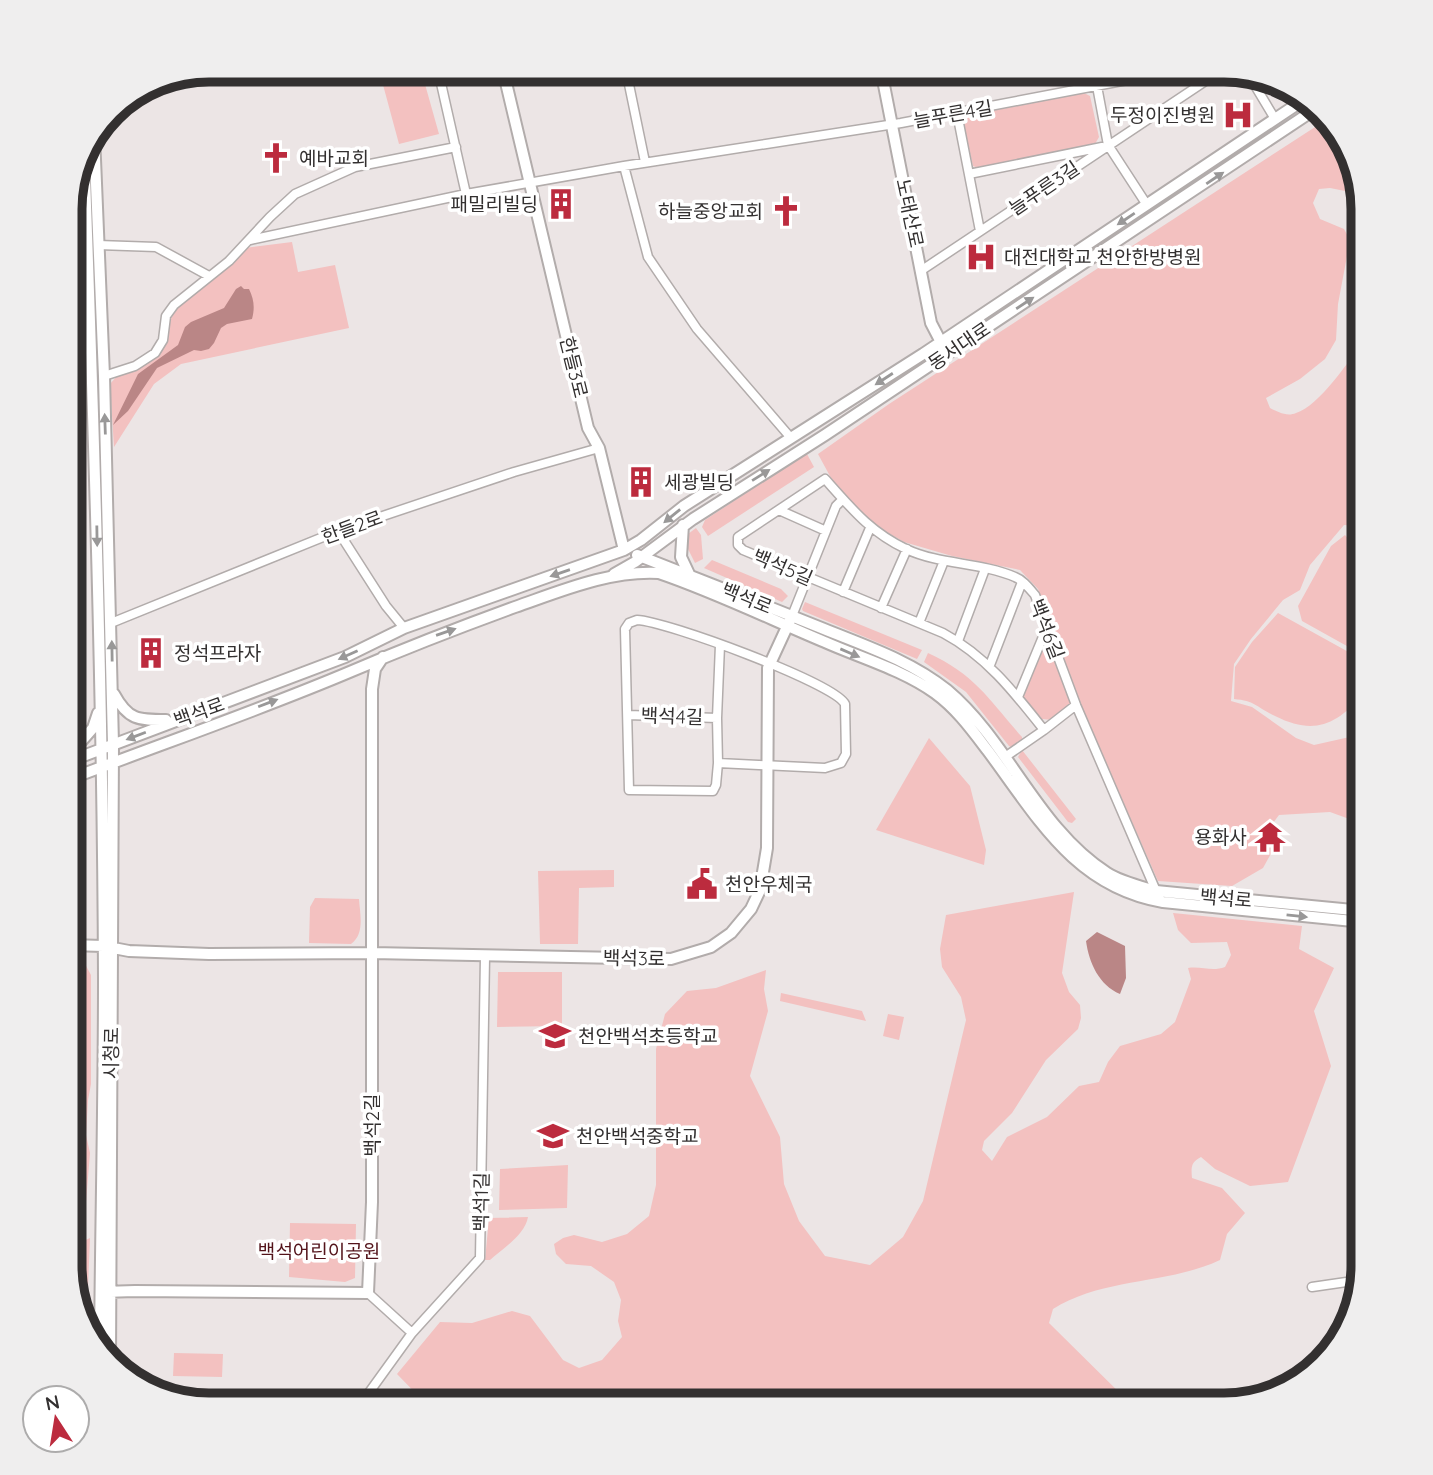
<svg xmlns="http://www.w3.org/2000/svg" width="1433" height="1475" viewBox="0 0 1433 1475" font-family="Quicksand,'Noto Sans KR',sans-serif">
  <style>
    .green { fill: #f3c1c0 }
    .water { fill: #ba8686 }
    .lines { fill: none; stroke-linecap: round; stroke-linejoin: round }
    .street-casing { stroke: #b2acab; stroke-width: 11 }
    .secondary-casing { stroke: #b2acab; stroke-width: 14 }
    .street { stroke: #fff; stroke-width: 8 }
    .secondary { stroke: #fff; stroke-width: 10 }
    .oneway { fill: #999898 }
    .labels { text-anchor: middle; stroke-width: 7; stroke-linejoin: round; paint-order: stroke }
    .street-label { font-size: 19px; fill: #333030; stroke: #fff }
    .poi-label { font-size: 19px; fill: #333030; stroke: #fff; text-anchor: start }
    .park-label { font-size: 19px; fill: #53131a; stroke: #fff }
    .rim { fill: none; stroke: #333030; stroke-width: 9 }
  </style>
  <rect width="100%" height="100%" fill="#ece5e5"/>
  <path class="green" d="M379 70H421L439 134 399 144Z
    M1084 93 1090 96 1099 137 1095 144 978 168 973 166 963 123 966 116Z
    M1329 118 1355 186 1345 191 1330 188 1319 189 1313 203 1320 219 1344 229 1350 240 1338 304 1336 340 1325 359 1300 379 1266 398 1270 408C1278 412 1287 417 1296 413 1319 406 1350 360 1363 341V537L1357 526 1344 525 1310 565 1300 590 1283 600 1251 639 1234 664 1231 701 1252 707 1296 738 1314 745 1363 734V824L1330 812 1279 815 1267 831 1273 850 1263 868 1232 886 1158 881 1079 702 1038 589 1020 570 952 556 904 542 869 522 831 478 818 454 889 404Z
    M292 242 298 272 335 265 349 328 181 364 154 384 114 447 110 384 117 376 129 373 157 355 166 345 170 320 181 303 233 263 245 248Z
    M805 454H807L814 467 708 536 702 527 705 520Z
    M696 528 701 535 703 559 695 563 685 543 688 534Z
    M1345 535 1363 555V655L1302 621 1298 606 1331 546Z
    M712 560 781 589 788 596 782 602 704 568Z
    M805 602 922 650 917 659 803 611 802 609Z
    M1278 613 1363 660V695C1335 726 1313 735 1275 716 1256 707 1256 701 1234 699L1235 667 1252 642Z
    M1043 644 1053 650 1072 704 1053 720 1042 719 1024 699 1022 694Z
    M928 653C976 675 989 700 1022 737V740L1011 747 1009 746 966 692 924 662Z
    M929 738 970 786 986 850 984 865 876 830Z
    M1022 750 1076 819 1072 823 1068 822 1018 757Z
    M614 870V887L579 888 578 944H540L538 871Z
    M1074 892 1062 973 1069 992 1080 1005 1081 1018 1078 1029 1046 1060 1012 1113 984 1141 982 1150 992 1161 1007 1137 1047 1117 1079 1086 1099 1082 1108 1062 1120 1046 1161 1034 1175 1022 1191 979 1188 968C1202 966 1212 972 1225 967L1231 955 1227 942 1191 943 1178 930 1173 913 1302 926 1299 949 1334 968 1314 1011 1331 1066 1288 1182 1250 1186 1215 1169 1201 1157C1191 1162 1191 1167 1192 1178L1222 1188 1245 1213 1227 1234 1220 1260C1167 1285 1104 1277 1053 1309L1049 1323 1132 1405H427L397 1374 440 1322 472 1323 512 1311 530 1316 563 1360 579 1368 602 1360 622 1337 618 1321 621 1300 614 1282 591 1266 566 1264 556 1254 554 1244 563 1238 574 1235 602 1242 627 1234 649 1216 656 1185V1049L665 1014 687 991 716 988 766 970 764 989 768 1011 750 1076 780 1137 784 1184 799 1221 825 1256 870 1265 903 1237 923 1201 966 1020 961 997 942 967 940 949 946 915Z
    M315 898 359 899C360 914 365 934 351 944L309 943 310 907Z
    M70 961 85 964 91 975V1084L88 1100 86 1135 90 1153 86 1202 70 1212 74 1010 70 1000Z
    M498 972H562V1026L497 1027Z
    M781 993 862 1011 866 1021 780 1001Z
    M888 1014 904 1017 899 1040 883 1036Z
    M568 1165 567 1208 499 1210 500 1169Z
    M528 1217C525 1235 503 1248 490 1260H485L489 1218Z
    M290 1223 356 1224 355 1278 345 1282 289 1277Z
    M90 1238 87 1312 70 1266V1247Z
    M174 1353 223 1354 222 1377 173 1376Z"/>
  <path class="water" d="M241 286 244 289H249C254 299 255 308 252 319L227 324 221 328 214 343 209 349 201 351 194 350 157 368 128 411 113 425 138 374 178 345 185 327 191 322 224 308 236 289Z
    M1097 932 1125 946 1126 978 1120 994C1099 985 1089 963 1086 941Z"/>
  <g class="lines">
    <defs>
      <path id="street" d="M438 70 466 194
        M626 70 645 162
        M1094 70 1108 145 1147 205
        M1248 74 1275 119
        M957 113 980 231
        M624 166 648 257 697 329 791 438
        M969 174 1102 147
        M250 240 466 194 624 166 901 123 1180 70
        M98 245 156 247 209 276
        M922 270 1222 70
        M104 376 135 366 155 353 163 340 166 316 174 305 229 261 270 217 295 194 355 167 456 147
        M779 510 826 531
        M338 531 386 606 404 628
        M843 592 870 528
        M881 608 907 549
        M792 616 836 506 843 499
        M637 620C666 621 834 683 845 704L846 754 841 763 825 768 718 763 716 785 713 791 629 790 625 629 629 623Z
        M111 623 338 531 514 472 599 448
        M919 623 944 561
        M958 641 985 569
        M990 665 1022 582
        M1018 697 1047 627
        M628 715 717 718
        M1044 730 1076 705
        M1005 757 1044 730C1014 692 986 656 943 633L743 550 738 545V537L825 479C851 508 870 532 906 549 940 565 980 562 1015 577 1023 580 1029 588 1035 595L1076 705 1156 891
        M718 763 717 718 720 645
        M1312 1287 1360 1280
        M368 1293 412 1333
        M360 1405 412 1333 480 1258 485 957"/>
      <path id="secondary" d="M503 70 588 428 599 448 624 550
        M881 70 931 323 944 348
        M94 135 104 376 113 744 110 1361
        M84 150C94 426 103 703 104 979 104 1101 101 1224 100 1346
        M683 525 681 557 689 574
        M637 555C699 579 762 604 824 629 866 646 911 661 947 690 1009 742 1037 828 1107 873 1121 882 1139 886 1156 891L1363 911
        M614 574 635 562 693 519 825 435 1317 108
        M114 694C128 720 138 720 166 720
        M70 754 93 728 98 713
        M70 761 345 657 404 628 624 550 641 540 684 506 923 354 1305 99
        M70 779C164 743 260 710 352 671 406 648 460 627 515 607 561 591 610 570 659 573 715 592 770 619 825 642 861 658 903 670 935 693 957 709 972 730 988 751 1038 818 1075 887 1163 902L1363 922
        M70 945 103 946 129 951 209 954 372 953 671 959 711 947 731 933 751 909 760 890 767 848 768 668 792 616
        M103 1292 135 1291 368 1293 372 1202V689L375 669 383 657"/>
    </defs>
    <use href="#street" class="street-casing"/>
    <use href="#secondary" class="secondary-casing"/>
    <use href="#street" class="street"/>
    <use href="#secondary" class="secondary"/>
  </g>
  <defs><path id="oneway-solid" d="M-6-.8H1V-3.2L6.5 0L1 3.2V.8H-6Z" transform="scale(1.75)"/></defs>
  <g class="oneway">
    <use href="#oneway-solid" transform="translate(1215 178) rotate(-34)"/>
    <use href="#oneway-solid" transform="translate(1126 219) rotate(146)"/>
    <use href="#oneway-solid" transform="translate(1025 303) rotate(-33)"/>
    <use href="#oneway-solid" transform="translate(884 379) rotate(147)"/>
    <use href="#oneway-solid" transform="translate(105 424) rotate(-92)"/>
    <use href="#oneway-solid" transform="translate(761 475) rotate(-32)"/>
    <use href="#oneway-solid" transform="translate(672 516) rotate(141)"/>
    <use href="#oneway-solid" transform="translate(97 536) rotate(89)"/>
    <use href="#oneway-solid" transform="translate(560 573) rotate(161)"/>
    <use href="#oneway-solid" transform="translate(446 632) rotate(-19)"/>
    <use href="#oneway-solid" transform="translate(112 651) rotate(-91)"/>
    <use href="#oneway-solid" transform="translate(850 653) rotate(23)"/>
    <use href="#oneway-solid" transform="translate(348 655) rotate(156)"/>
    <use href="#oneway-solid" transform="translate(268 703) rotate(-21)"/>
    <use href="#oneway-solid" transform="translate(136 736) rotate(159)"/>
    <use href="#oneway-solid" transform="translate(1297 916) rotate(6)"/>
  </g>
  <defs>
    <symbol id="hospital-bare" viewBox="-9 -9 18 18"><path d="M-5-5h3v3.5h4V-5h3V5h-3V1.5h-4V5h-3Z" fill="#bc2b3e" stroke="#fff" stroke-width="2.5" paint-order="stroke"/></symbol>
    <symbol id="church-bare" viewBox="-9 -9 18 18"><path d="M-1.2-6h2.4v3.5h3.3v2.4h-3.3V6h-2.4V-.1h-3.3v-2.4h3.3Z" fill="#bc2b3e" stroke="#fff" stroke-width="2.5" paint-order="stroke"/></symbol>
    <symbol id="building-bare" viewBox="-9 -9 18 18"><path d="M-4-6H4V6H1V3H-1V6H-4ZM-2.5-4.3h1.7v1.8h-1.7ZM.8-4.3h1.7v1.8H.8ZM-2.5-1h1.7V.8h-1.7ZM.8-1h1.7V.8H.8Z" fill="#bc2b3e" stroke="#fff" stroke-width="2.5" paint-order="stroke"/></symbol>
    <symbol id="temple-bare" viewBox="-9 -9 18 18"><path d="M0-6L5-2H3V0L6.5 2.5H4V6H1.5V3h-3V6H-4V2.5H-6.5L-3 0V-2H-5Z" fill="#bc2b3e" stroke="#fff" stroke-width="2.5" paint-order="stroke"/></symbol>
    <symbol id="civic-bare" viewBox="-9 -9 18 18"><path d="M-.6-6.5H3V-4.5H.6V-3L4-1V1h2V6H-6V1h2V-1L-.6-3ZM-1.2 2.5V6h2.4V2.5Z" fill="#bc2b3e" stroke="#fff" stroke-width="2.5" paint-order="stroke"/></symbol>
    <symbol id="school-bare" viewBox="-9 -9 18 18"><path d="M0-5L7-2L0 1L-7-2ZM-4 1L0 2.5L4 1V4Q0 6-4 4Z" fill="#bc2b3e" stroke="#fff" stroke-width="2.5" paint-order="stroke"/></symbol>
  </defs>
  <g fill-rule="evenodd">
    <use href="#hospital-bare" x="1216" y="93" width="44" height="44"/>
    <use href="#church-bare" x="254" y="136" width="44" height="44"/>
    <use href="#building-bare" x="539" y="182" width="44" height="44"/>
    <use href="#church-bare" x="764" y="189" width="44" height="44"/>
    <use href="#hospital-bare" x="959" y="235" width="44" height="44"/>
    <use href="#building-bare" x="619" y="460" width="44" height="44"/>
    <use href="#building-bare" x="129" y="631" width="44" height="44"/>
    <use href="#temple-bare" x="1248" y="815" width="44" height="44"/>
    <use href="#civic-bare" x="680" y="862" width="44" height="44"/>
    <use href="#school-bare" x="533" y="1014" width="44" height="44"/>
    <use href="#school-bare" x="531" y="1114" width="44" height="44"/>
  </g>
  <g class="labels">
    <g class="street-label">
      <text transform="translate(953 114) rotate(-10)" y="7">늘푸른4길</text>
      <text transform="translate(1044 188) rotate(-34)" y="7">늘푸른3길</text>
      <text transform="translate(910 213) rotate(78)" y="7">노태산로</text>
      <text transform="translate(959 346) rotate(-34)" y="7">동서대로</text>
      <text transform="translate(574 367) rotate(76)" y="7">한들3로</text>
      <text transform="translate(352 527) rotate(-20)" y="7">한들2로</text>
      <text transform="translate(783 567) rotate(23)" y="7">백석5길</text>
      <text transform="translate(747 598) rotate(22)" y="7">백석로</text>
      <text transform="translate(1047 629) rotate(69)" y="7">백석6길</text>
      <text transform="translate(199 712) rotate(-20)" y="7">백석로</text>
      <text transform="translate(672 716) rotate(2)" y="7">백석4길</text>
      <text transform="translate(1226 898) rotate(5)" y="7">백석로</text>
      <text transform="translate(634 958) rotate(1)" y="7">백석3로</text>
      <text transform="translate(111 1053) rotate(-89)" y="7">시청로</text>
      <text transform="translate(372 1125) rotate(-90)" y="7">백석2길</text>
      <text transform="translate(481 1202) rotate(-89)" y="7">백석1길</text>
    </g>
    <g class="poi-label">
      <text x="1215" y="122" text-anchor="end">두정이진병원</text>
      <text x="299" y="165">예바교회</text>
      <text x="538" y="211" text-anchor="end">패밀리빌딩</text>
      <text x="763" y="218" text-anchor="end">하늘중앙교회</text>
      <text x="1004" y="264">대전대학교 천안한방병원</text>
      <text x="664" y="489">세광빌딩</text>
      <text x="174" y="660">정석프라자</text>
      <text x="1247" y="844" text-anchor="end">용화사</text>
      <text x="725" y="891">천안우체국</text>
      <text x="578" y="1043">천안백석초등학교</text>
      <text x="576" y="1143">천안백석중학교</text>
    </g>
    <g class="park-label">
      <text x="319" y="1258">백석어린이공원</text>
    </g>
  </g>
  <path d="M0 0H1433V1475H0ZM209 82H1224A127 127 0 0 1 1351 209V1266A127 127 0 0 1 1224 1393H209A127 127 0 0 1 82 1266V209A127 127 0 0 1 209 82Z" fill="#efeeee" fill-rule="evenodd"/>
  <path class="rim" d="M209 82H1224A127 127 0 0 1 1351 209V1266A127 127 0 0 1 1224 1393H209A127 127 0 0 1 82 1266V209A127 127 0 0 1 209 82Z"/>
  <g transform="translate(56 1419) rotate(348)"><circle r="33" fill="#ffffff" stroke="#adacac" stroke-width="2"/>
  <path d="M0-5L12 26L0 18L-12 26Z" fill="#bc2b3e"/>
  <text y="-10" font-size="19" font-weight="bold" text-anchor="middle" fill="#333030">N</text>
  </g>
</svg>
